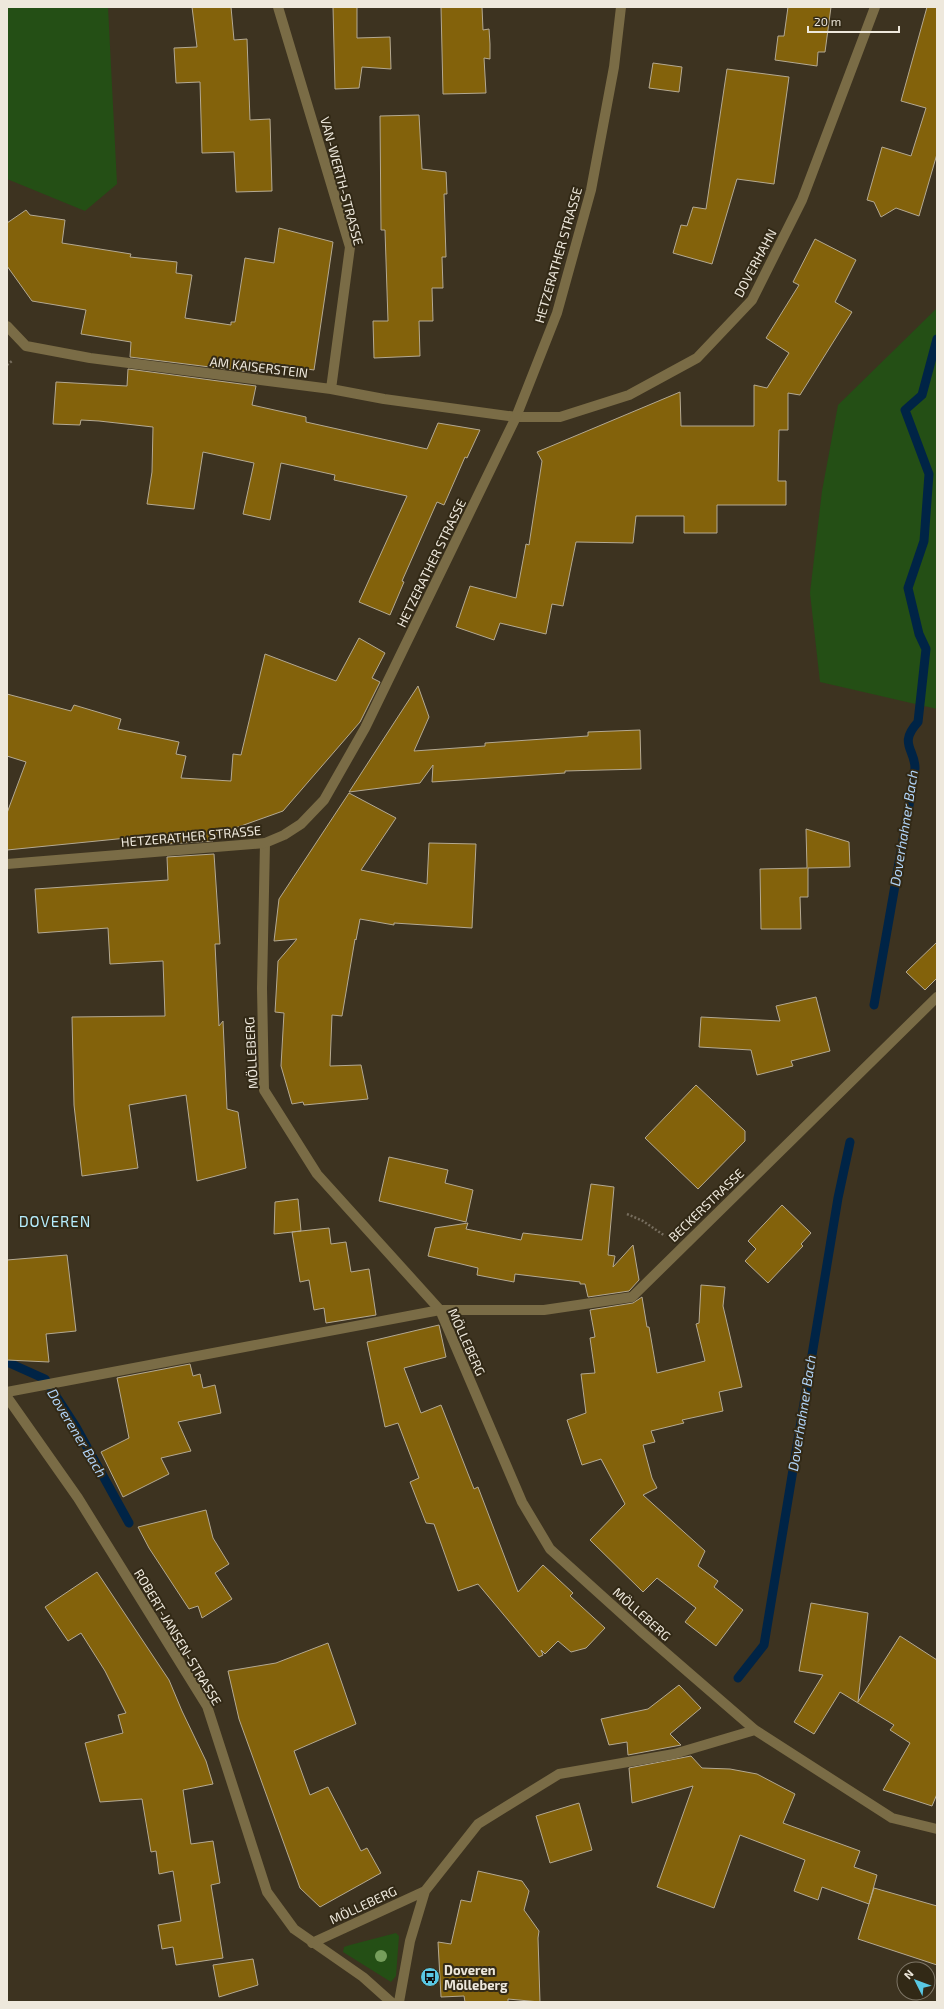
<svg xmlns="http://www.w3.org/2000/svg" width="944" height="2009" viewBox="0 0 944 2009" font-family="'Exo 2',sans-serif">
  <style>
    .green { fill: #244f15 }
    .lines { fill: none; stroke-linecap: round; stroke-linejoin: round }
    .stream { stroke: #002446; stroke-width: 9 }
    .building { fill: #83620b; stroke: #b4a992 }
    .path { stroke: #766d5d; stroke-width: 2.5; stroke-dasharray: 2 2; stroke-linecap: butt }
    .service { stroke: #7a6c46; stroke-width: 10 }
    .minor { stroke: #7a6c46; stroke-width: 10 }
    .tertiary { stroke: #7a6c46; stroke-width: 10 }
    .tree { fill: #769e5c }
    .labels { text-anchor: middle; stroke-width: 4; stroke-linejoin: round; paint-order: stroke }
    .street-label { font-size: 13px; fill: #eee8dc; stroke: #322916 }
    .poi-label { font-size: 13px; font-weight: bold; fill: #eee8dc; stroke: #322916; text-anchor: start }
    .water-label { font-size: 14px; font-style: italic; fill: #b1d4f8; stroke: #322916 }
    .quarter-label { font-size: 15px; letter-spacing: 1px; fill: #b6edfd; stroke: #322916 }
  </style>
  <rect width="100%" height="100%" fill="#3d3320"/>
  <path class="green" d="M7 7H108L117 184 85 211 7 179Z
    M937 308V709L820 682 810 593 822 491 838 405Z
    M396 1933 399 1936 396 1976 391 1982 343 1952 344 1947 350 1945Z"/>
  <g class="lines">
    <path class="stream" d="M874 1005 910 800C912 789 914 778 915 768 915 749 898 744 918 722L926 649 919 634 908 588 924 541 929 474 905 410 922 395 937 339
      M7 1362 45 1379 76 1427 129 1523
      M738 1678 764 1645 838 1198 850 1142"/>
  </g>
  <path class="building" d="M192 7H231L234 40 247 39 250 120 270 119 272 191 236 192 234 152 202 153 200 82 176 83 174 48 197 47Z
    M333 7H357V38L390 37 391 69 362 67 359 88 335 89Z
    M441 7H482L483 30 489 29 490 44V59L484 58 486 93 443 94Z
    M788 7H831L825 52H818L817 66 775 60 778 36H784Z
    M927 7H937V154L919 216 896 208 881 217 874 202 867 200 882 147 911 156 926 108 901 101Z
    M653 63 682 67 679 92 649 88Z
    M727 69 789 77 774 184 737 179 712 264 673 253 681 225 687 226 693 207 706 209Z
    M419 115 422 169 446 172 447 194H444L446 257H442L443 288H432L433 321H419L420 356 374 358 373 321H388L385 230H381L380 116Z
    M26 210 30 215 65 220 62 243 131 254 130 257 177 262 176 273 192 275 185 318 231 325V322H235L245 258 274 263 279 228 333 242 314 370 261 362 258 373 130 357 131 342 81 334 86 310 32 301 7 266V223Z
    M815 239 856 260 835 302 852 312 800 395 788 393V430H779L778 481H786V505H717V533H684V516H636L633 543 576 542 563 606 552 604 546 634 500 623 494 640 456 627 470 586 516 598 526 544 529 545 542 461 537 452 680 392 681 426H754V385L767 388 789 353 766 338 799 285 793 282Z
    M128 369 256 386 252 405 306 417V422L427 449 438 423 480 430 467 458 465 457 444 505 437 502 402 581 404 582 390 615 359 602 407 496 334 480 335 475 281 463 270 520 243 514 254 463 203 452 194 509 147 504 152 472 153 427 99 421 81 420 80 425 53 424 56 382 127 386Z
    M359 638 385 653 372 678 380 682 360 722 283 811 213 836V841L167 844V834L7 850V813L26 762 7 756V694L71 711 74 705 121 719 118 729 179 742 176 754 186 756 181 778 231 781 233 754 241 755 265 654 336 681Z
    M418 686 429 717 414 751 485 746V743L588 736V732L640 730 641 769 565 771V773L432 782 433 765 420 783 349 792Z
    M349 793 396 818 361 870 427 884 429 843 476 844 472 928 394 923V925L360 919 356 940 355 939 342 1016 332 1015 330 1066 361 1065 368 1099 304 1105 303 1102 292 1104 281 1066 284 1013 275 1012 278 961 297 939 274 941 279 899Z
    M806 829 849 842 850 867 808 868V897H800L801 929H761L760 869 807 868Z
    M214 854 220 944H215L219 1026 223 1021 227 1109 238 1112 246 1168 197 1181 186 1095 129 1105 138 1168 82 1176 74 1105 72 1017 165 1016 163 961 110 964 108 928 38 933 35 889 168 880 167 857Z
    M937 942V978L925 990 906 972Z
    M816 997 830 1051 791 1061 793 1066 757 1075 751 1050 699 1047 701 1017 780 1021 776 1006Z
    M696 1085 745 1131V1141L698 1189 645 1138Z
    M389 1157 448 1170 445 1183 473 1190 466 1222 379 1201Z
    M591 1184 614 1187 608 1255 615 1256 613 1267 633 1245 639 1280 629 1291 588 1297 585 1284H580V1282L515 1274 514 1282 477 1275 478 1268 428 1256 435 1228 468 1223 466 1229 521 1240 523 1233 582 1240Z
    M298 1199 301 1231 274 1234 275 1202Z
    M782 1205 811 1233 801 1244 803 1246 768 1283 745 1261 756 1249 748 1241Z
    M329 1228 331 1244 346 1242 351 1272 369 1269 376 1315 326 1323 324 1308 314 1310 309 1280 300 1282 292 1232Z
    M67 1255 76 1331 46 1334 49 1362 7 1360V1260Z
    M701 1285 725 1287 723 1306 742 1387 719 1392 723 1411 682 1420 684 1423 651 1431 655 1442 643 1445 652 1478 657 1488 643 1495 705 1551 698 1566 718 1581 714 1587 743 1610 716 1646 685 1622 696 1608 657 1578 643 1592 590 1540 625 1504 601 1459 582 1465 567 1420 586 1413 581 1374 595 1373 590 1338 595 1337 590 1310 633 1303 642 1297 647 1327H649L657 1373 705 1361 696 1324 699 1323Z
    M439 1325 446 1357 404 1368 421 1413 441 1405 474 1489 478 1487 518 1592 543 1565 573 1593 570 1596 605 1628 586 1648 571 1652 558 1641 545 1654 541 1650 543 1655 539 1657 478 1584 458 1591 434 1524 426 1523 410 1482 419 1478 398 1423 385 1427 367 1342Z
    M190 1364 193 1376 200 1374 203 1388 215 1385 221 1413 178 1422 191 1451 161 1458 169 1474 123 1497 101 1452 129 1438 117 1378Z
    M206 1510 213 1538 229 1564 215 1573 232 1599 202 1618 198 1606 189 1609 149 1548 138 1527Z
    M97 1572 169 1680 182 1711 206 1761 213 1784 183 1790 191 1844 213 1841 220 1883 211 1885 223 1958 176 1965 173 1947 162 1949 158 1925 181 1921 173 1871 159 1874 156 1851 151 1852 142 1799 100 1802 85 1743 123 1733 118 1715 126 1713 105 1671 81 1633 68 1641 45 1607Z
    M811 1603 868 1613 858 1702 900 1636 937 1660V1794L932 1806 883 1790 910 1743 890 1730 894 1725 840 1692 814 1734 794 1722 823 1675 799 1671Z
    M328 1643 356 1724 294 1751 310 1795 328 1787 361 1851 367 1848 381 1873 320 1907 300 1888 239 1719 228 1671 276 1663Z
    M679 1685 701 1708 670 1734 681 1745 628 1755 627 1742 609 1745 601 1719 648 1709Z
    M691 1756 702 1768 730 1769 757 1774 795 1794 783 1823 860 1851 854 1867 877 1875 869 1904 822 1887 818 1900 794 1891 805 1860 740 1835 714 1908 657 1887 693 1786 632 1803 629 1768Z
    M579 1803 592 1850 550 1863 536 1816Z
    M478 1871 522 1881 529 1891 524 1910 539 1931 538 1938 540 2002 508 1999V2002H465L464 1996 441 1997 438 1942 451 1944 461 1900 471 1902Z
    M874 1888 937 1906V1965L858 1939Z
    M253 1959 258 1985 219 1997 213 1965Z"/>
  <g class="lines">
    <path class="path" d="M7 365 12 361
      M627 1214 643 1221 665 1236"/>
    <path class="service" d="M7 1392 440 1310"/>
    <path class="minor" d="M278 7 350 247 331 389
      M7 326 26 346 90 358 331 389 384 399 516 417H560L629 395 697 358 752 300 802 200 875 7
      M265 843 262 988 264 1090 317 1174 440 1310 522 1502 550 1549 643 1633 755 1730 892 1818 937 1829
      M440 1310H544L632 1297 937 997
      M7 1397 78 1498 207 1706 267 1892 294 1929 363 1977 391 2002
      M312 1943 425 1891
      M399 2002 410 1941 425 1891 478 1824 559 1774 674 1754 755 1730"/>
    <path class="tertiary" d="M7 864 265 843 284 835 301 824 324 800 365 728 516 417 557 313 591 190 614 67 621 7"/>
  </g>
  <circle class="tree" cx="381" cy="1956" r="6"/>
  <defs>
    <symbol id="bus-disc" viewBox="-11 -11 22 22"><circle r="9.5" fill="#59c8e4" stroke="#322916"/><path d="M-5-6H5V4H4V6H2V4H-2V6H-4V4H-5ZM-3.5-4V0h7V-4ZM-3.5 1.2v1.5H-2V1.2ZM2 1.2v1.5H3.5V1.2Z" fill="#111"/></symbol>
  </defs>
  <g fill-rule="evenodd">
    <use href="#bus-disc" x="419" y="1966" width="22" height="22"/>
  </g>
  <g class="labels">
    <g class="street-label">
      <text transform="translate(342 181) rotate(75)" y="5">VAN-WERTH-STRASSE</text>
      <text transform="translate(558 255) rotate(-74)" y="5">HETZERATHER STRASSE</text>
      <text transform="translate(755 263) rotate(-62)" y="5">DOVERHAHN</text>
      <text transform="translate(259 367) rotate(7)" y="5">AM KAISERSTEIN</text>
      <text transform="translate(431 563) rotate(-64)" y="5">HETZERATHER STRASSE</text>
      <text transform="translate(191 836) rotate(-5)" y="5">HETZERATHER STRASSE</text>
      <text transform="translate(251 1053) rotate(-93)" y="5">MÖLLEBERG</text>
      <text transform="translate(706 1205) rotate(-44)" y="5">BECKERSTRASSE</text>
      <text transform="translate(467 1342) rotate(66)" y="5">MÖLLEBERG</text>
      <text transform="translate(642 1614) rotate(42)" y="5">MÖLLEBERG</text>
      <text transform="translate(178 1637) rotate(59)" y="5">ROBERT-JANSEN-STRASSE</text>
      <text transform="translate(363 1905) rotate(-25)" y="5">MÖLLEBERG</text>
    </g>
    <g class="poi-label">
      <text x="444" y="1975">Doveren<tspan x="444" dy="15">Mölleberg</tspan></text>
    </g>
    <g class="water-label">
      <text transform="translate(904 828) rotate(-81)" y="5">Doverhahner Bach</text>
      <text transform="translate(802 1413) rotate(-81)" y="5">Doverhahner Bach</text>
      <text transform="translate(77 1433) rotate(59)" y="5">Doverener Bach</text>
    </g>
    <g class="quarter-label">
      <text x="55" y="1227">DOVEREN</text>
    </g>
  </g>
  <rect width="944" height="2009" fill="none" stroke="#eee8dc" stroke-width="16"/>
  <g transform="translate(916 1981) rotate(312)"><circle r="19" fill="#322916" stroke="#7d7565"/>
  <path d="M0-3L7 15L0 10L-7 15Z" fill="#59c8e4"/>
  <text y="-6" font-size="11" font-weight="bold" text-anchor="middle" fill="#eee8dc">N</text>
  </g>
  <path d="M808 26v6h91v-6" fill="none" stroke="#eee8dc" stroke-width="2"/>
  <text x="814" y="26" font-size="12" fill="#eee8dc" stroke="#322916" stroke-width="3" paint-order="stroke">20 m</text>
</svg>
